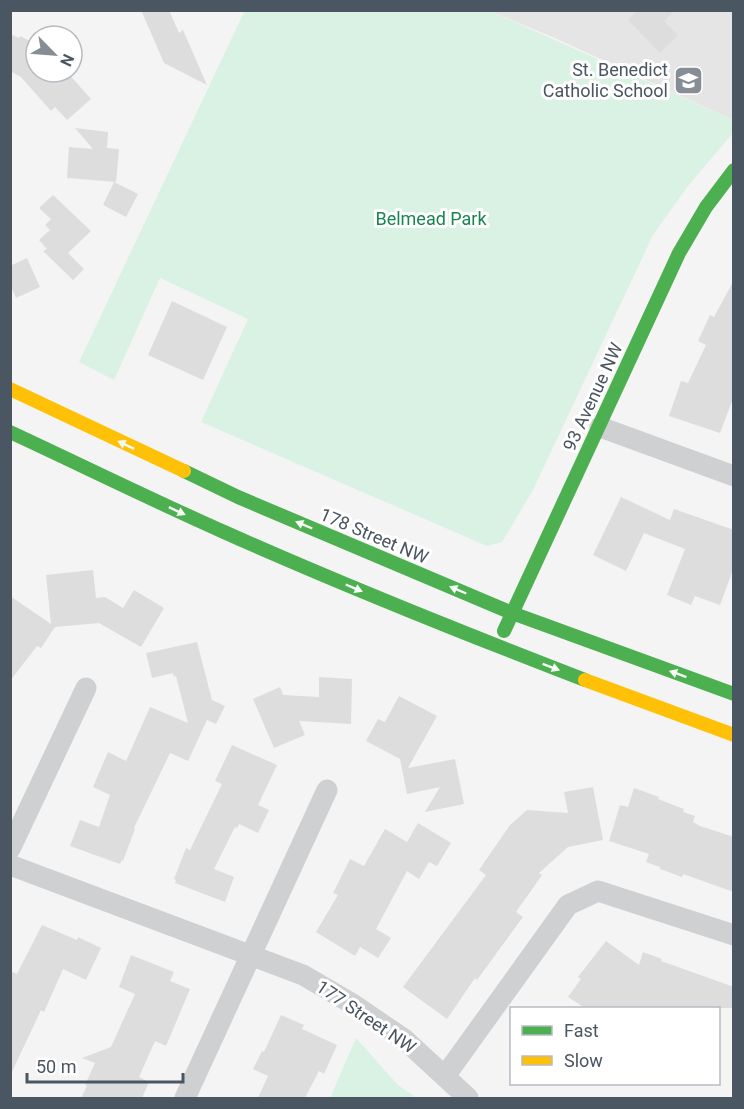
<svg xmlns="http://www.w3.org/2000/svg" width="744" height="1109" viewBox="0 0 744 1109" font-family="Roboto,sans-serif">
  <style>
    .education { fill: #e6e5e6 }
    .green { fill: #d9f2e3 }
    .building { fill: #ddddde }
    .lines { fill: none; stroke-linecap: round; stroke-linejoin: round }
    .street { stroke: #ced0d2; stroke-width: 21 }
    .fast { stroke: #4caf50; stroke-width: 14 }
    .slow { stroke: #ffc107; stroke-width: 14 }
    .oneway { fill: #f6fbf6 }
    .labels { text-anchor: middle; stroke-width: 6; stroke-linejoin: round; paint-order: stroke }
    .poi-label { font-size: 18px; fill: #4a5661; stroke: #fff; text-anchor: end }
    .park-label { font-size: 18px; fill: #17864f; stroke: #fff }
    .street-label { font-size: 18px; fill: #4a5661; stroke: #fff }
  </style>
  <rect width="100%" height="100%" fill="#f4f4f4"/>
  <path class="education" d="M490 11H733V120L557 39Z"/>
  <path class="green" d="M245 10 490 11 733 120V133L688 186 653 235 533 490 502 542 487 546 201 422 248 319 160 278 114 380 79 362Z
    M356 1038 398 1085 417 1098H330Z"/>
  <path class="building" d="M141 10H169L179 33 183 30 207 85 164 63Z
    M638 10H675L664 21 678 35 660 53 628 20Z
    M10 34 19 38 20 36 36 44V72H67L91 99 67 120 55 107 51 111 21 77 10 71Z
    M75 128 108 132 107 148 119 149 116 182 67 178 69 147 93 149Z
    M114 182 138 194 126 217 103 205Z
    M53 195 91 231 68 253 84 269 73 280 43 251 47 249 39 240 50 230 45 225 51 219 39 208Z
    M27 258 40 287 16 298 10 285V266Z
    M734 280V396L720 433 669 416 681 381 688 383 706 345 698 341 710 315 714 317Z
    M172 301 227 327 203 380 148 355Z
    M621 497 670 520 674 509 734 530V567L720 605 695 596 691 605 667 595 685 549 644 533 626 571 593 555Z
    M93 570 96 598 105 597 123 608 134 590 164 608 141 647 99 623 55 627 41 648 37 646 10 681V596L51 624 46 575Z
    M197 642 212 700 225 706 216 724 207 720 188 761 170 753 134 828 135 829 123 861 122 860 120 864 70 846 80 820 99 827 110 795 93 787 108 752 126 761 150 707 188 723 176 676 174 677 173 673 152 678 146 653Z
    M319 677 352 679 351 724 299 721 305 735 274 748 253 699 280 687 283 695 319 697Z
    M399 696 437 716 408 768 455 759 464 804 425 812 440 787 407 794 400 759 366 741 378 719 385 722Z
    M232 745 277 765 258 805 269 810 258 833 239 824 237 828 235 827 214 869 234 877 225 902 175 883 176 880 174 879 186 848 190 850 222 784 215 781Z
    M593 787 603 840 568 847 539 873 542 875 516 912 523 917 477 980 475 978 447 1019 403 987 486 875 479 870 510 825 527 810 568 813 564 792Z
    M634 788 659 797 658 799 684 809 683 812 695 816 693 822 700 826 734 837V892L683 874 682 877 660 869V867L646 862 649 854 609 841 620 805 628 807Z
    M418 823 451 843 437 866 429 862 419 879 407 871 376 929 391 938 378 958 360 947 355 956 316 932 338 895 333 893 350 859 364 866 385 829 407 842Z
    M42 925 77 940 78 937 101 948 86 980 63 969 44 1012 41 1010 10 1076V971L17 974Z
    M606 941 639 965 643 952 662 959 661 961 734 987V1008H585L568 997 581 979 578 977Z
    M131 955 174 972 170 981 190 989 166 1046 155 1041 139 1077 149 1082 142 1098H81L87 1086 85 1085 95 1063 82 1058 111 1047 135 994 119 987Z
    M281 1015 304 1025 302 1029 337 1045 324 1074 319 1071 305 1098H258L268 1076 253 1069 262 1051 264 1052Z"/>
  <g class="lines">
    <path class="street" d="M600 427 734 476
      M10 849 86 688
      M10 865 303 975 351 1003 404 1039 468 1098
      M445 1076 568 905 598 891 734 935
      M185 1098 327 790"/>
    <path class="fast" d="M10 432C81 465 152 500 224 532 343 585 463 633 585 680
      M184 471 238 497 512 613 734 694
      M504 631 679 253 706 207 734 170"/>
    <path class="slow" d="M10 389 184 471
      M585 680 734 735"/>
  </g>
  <defs><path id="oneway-solid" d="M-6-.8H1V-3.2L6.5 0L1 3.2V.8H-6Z" transform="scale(1.5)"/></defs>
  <g class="oneway">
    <use href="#oneway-solid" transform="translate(126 445) rotate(-154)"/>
    <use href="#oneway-solid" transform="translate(177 511) rotate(25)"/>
    <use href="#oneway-solid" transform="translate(304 525) rotate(-157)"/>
    <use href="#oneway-solid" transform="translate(354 588) rotate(23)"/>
    <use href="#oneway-solid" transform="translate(458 590) rotate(-157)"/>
    <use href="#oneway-solid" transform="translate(551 667) rotate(21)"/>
    <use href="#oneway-solid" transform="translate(678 674) rotate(-160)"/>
  </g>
  <defs>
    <symbol id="school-square" viewBox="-11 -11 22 22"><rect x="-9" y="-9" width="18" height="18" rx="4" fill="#868d94" stroke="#fff"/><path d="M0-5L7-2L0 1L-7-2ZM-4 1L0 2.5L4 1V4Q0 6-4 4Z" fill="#fff"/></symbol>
  </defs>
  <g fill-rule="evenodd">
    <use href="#school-square" x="672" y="64" width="33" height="33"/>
  </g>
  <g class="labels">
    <g class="poi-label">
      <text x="668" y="76">St. Benedict<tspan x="668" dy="21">Catholic School</tspan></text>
    </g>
    <g class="park-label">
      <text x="431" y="225">Belmead Park</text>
    </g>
    <g class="street-label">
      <text transform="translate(593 397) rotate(-65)" y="6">93 Avenue NW</text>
      <text transform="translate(374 536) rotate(23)" y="6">178 Street NW</text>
      <text transform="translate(366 1017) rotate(34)" y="6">177 Street NW</text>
    </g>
  </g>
  <rect width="744" height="1109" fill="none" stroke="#4a5661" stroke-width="24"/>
  <rect x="510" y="1007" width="210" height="78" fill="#ffffff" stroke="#b7bbc0" stroke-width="1.5"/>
  <rect x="522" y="1026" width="30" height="9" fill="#4caf50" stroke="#b7bbc0" stroke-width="1.5"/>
  <text x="564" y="1037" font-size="18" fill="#4a5661">Fast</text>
  <rect x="522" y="1056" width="30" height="9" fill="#ffc107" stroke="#b7bbc0" stroke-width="1.5"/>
  <text x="564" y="1067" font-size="18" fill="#4a5661">Slow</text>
  <g transform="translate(54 54) rotate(115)"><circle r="28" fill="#ffffff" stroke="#b7bbc0" stroke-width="1.5"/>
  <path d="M0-4.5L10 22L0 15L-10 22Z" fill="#868d94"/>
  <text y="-9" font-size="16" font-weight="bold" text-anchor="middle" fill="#4a5661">N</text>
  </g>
  <path d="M27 1073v9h156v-9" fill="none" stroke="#4a5661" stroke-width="3"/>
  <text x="36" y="1073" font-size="18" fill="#4a5661" stroke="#ffffff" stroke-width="4.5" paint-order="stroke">50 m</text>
</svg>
